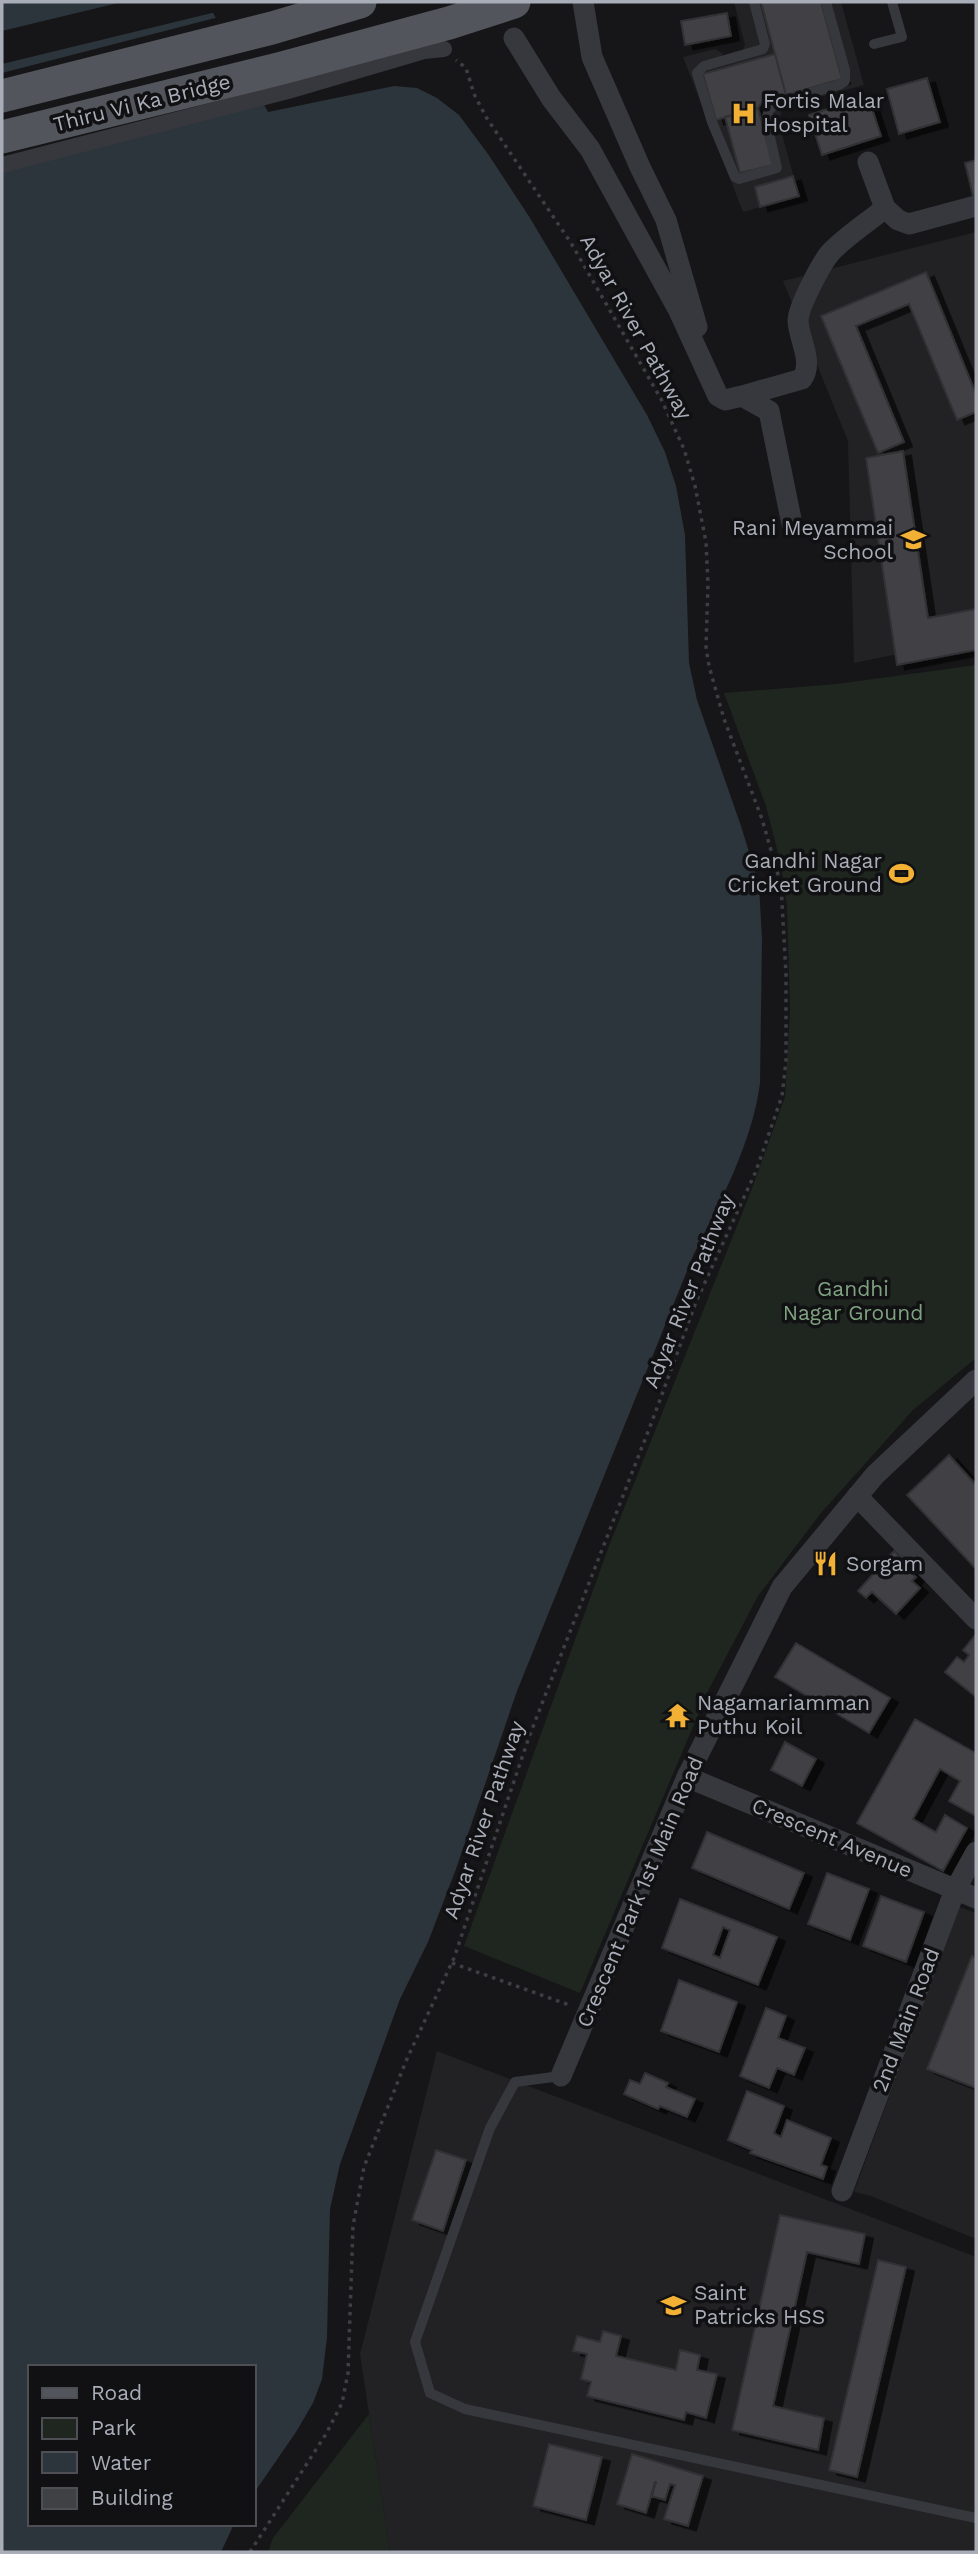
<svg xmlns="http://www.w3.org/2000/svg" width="978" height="2554" viewBox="0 0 978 2554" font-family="'Work Sans',sans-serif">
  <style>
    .built { fill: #222225 }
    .green { fill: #1e261f }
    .water { fill: #2c353c }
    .pier { fill: #161618 }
    .building { fill: #404145; stroke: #303034; stroke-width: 2; fill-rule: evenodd; filter: url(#shadow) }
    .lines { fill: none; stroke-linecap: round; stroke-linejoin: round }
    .path { stroke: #3d3f44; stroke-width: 3.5; stroke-dasharray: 3.5 5; stroke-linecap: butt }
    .service { stroke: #37383d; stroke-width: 10 }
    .pedestrian { stroke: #37383d; stroke-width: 16 }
    .minor { stroke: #37383d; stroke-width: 21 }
    .primary { stroke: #53555c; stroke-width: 33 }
    .labels { text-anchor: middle; stroke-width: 7; stroke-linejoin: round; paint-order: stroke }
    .poi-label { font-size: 21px; fill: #a8adb8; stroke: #111113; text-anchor: start }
    .street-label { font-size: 21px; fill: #a8adb8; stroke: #111113 }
    .park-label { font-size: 21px; fill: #7fa381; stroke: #111113 }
  </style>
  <defs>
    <filter id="shadow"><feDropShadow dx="8" dy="4.5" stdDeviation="0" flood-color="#0009"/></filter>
  </defs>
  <rect width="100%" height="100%" fill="#161618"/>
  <path class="built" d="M734 2H841L864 85 784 107 778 120 799 196 743 212 683 57 715 49 722 53 723 57 742 52 745 45Z
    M976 232V638L854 663 848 441 783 281Z
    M959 1907 976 1913V2239L871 2196 854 2192Z
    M437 2051 976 2257V2552H390L360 2354Z"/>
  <path class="green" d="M976 665V1358L913 1410 821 1513 758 1596 709 1689 580 1993 464 1946 609 1546 753 1186 785 1097 790 1011 787 905 781 865 766 806 724 693 837 684Z
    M369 2414 390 2552H268L273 2538Z"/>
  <path class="water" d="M2 2H207L268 112 394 86 417 88 437 98 459 115 488 154 530 218 647 415 665 452 676 486 685 535 689 663 697 700 741 826 759 885 762 939 760 1083C752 1144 720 1202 693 1256L517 1691 456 1869 428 1942 400 1999 340 2164 330 2209 327 2337 322 2379 313 2403 296 2432 254 2493V2367H30V2524H234L221 2552H2Z"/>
  <path class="pier" d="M122 2H211L216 12 2 64V31Z
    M219 17 267 104 2 169V73Z"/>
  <path class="building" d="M761 2H821L842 79 786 95Z
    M727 13 731 36 685 45 681 21Z
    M775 54 786 95 763 101 758 108 716 120 703 74Z
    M927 78 940 122 899 134 887 89Z
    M868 96 881 136 822 155 809 115Z
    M758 108 773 165 740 173 725 117Z
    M976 160V199L974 200 965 163Z
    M793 176 799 196 760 207 755 187Z
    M926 272 976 394V412L957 420 909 304 856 326 904 442 878 453 821 316Z
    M903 451 928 618 976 609V650L897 665 866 458Z
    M949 1455 976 1485V1569L907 1495Z
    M894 1551 907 1564 904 1567 916 1577 912 1581 920 1588 896 1614 872 1592 866 1598 858 1591Z
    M976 1634V1697L945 1672 957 1657 964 1662 969 1655 963 1650Z
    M796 1643 890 1698 869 1733 775 1677Z
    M915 1719 976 1753V1816L949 1801 960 1781 940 1769 913 1819 936 1832 945 1815 967 1828 943 1871 857 1823Z
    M785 1742 816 1759 802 1786 771 1770Z
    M707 1832 804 1873 789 1909 692 1868Z
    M827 1873 869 1889 850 1940 808 1924Z
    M881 1896 924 1912 906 1962 863 1946Z
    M680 1899 777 1937 758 1985 662 1948ZM723 1927 730 1930 720 1958 713 1955Z
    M972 1956 976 1958V2088L927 2069Z
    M679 1980 737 2002 719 2052 661 2031Z
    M766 2008 786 2016 778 2038 805 2048 794 2075 777 2068 769 2088 740 2076Z
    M645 2073 668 2083 666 2087 695 2099 687 2117 660 2106 658 2109 624 2094 630 2080 640 2084Z
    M747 2091 784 2106 774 2133 781 2137 787 2120 831 2138 821 2165 827 2167 823 2179 750 2153 752 2150 728 2140Z
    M436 2150 466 2160 443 2231 412 2220Z
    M780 2215 865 2234 859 2264 807 2252 773 2406 824 2418 818 2450 732 2430Z
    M878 2260 906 2267 857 2477 829 2470Z
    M603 2331 621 2336 616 2356 676 2370 680 2350 700 2355 697 2370 717 2374 706 2418 686 2412 684 2420 587 2396 591 2382 581 2379 587 2354 573 2351 577 2336 600 2342Z
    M549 2444 602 2457 586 2520 533 2506Z
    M632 2454 703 2476 688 2526 664 2519 675 2485 670 2484 665 2500 652 2496 656 2482H655L646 2513 617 2504Z"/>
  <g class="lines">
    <path class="path" d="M452 1963 572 2006
      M250 2552 326 2434 342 2403 348 2373 353 2226 364 2167 406 2061 454 1958 529 1737 651 1424 696 1302 756 1171 782 1096 786 1061V974L781 885 762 819 724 719 709 666 706 647 708 584 706 542 695 486 684 449 661 399 571 243 486 117 474 94 466 68 456 60"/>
    <path class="service" d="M754 2 765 44 763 49 704 66 697 73 712 122 735 177 739 179 777 168 766 120 769 110 777 102 839 85 845 81V70L826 2
      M874 44 902 37 892 2
      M561 2076 515 2082 490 2128 415 2342 430 2393 465 2409 976 2518"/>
    <path class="pedestrian" d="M2 165 288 91 424 51 444 49"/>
    <path class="minor" d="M583 2 592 57 640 167 666 220 697 327
      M514 38 551 98 590 149 679 311 718 396 725 400 742 396 769 411 792 524
      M868 162 885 208 898 220 909 224 976 206
      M742 396 802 379C814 362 799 340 798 321 798 307 821 264 830 253 846 236 867 223 885 208
      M857 1496 976 1619
      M687 1777 976 1898
      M561 2076 687 1777 782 1587 875 1475 976 1380
      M842 2191 955 1890 976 1852"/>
    <path class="primary" d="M2 96 272 28 360 2
      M2 137 282 68 449 23 514 2"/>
  </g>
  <defs>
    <symbol id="hospital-bare" viewBox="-9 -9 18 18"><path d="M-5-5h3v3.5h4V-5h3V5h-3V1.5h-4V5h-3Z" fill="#f2b134" stroke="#111113" stroke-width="2.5" paint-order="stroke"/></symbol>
    <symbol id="university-bare" viewBox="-9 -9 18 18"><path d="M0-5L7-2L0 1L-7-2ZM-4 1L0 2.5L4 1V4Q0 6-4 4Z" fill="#f2b134" stroke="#111113" stroke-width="2.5" paint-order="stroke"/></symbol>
    <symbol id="stadium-bare" viewBox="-9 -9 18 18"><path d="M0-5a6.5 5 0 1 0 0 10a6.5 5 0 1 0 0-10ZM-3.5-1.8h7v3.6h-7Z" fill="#f2b134" stroke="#111113" stroke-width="2.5" paint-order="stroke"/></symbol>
    <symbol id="restaurant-bare" viewBox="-9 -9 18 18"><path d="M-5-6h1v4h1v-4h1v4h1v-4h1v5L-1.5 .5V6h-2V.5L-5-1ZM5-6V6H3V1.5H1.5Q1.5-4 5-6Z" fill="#f2b134" stroke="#111113" stroke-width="2.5" paint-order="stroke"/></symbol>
    <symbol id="temple-bare" viewBox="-9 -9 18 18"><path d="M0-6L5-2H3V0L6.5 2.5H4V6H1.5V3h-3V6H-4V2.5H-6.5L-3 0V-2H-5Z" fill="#f2b134" stroke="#111113" stroke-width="2.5" paint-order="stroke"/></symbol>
    <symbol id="school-bare" viewBox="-9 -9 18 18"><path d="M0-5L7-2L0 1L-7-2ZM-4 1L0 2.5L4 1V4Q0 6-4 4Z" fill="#f2b134" stroke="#111113" stroke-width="2.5" paint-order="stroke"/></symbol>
  </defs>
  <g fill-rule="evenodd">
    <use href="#hospital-bare" x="726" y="96" width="35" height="35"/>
    <use href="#university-bare" x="896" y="522" width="35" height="35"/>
    <use href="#stadium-bare" x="884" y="856" width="35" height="35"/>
    <use href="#restaurant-bare" x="808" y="1546" width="35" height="35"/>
    <use href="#temple-bare" x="660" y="1698" width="35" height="35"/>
    <use href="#school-bare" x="656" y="2288" width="35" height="35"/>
  </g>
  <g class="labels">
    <g class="poi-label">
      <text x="763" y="108">Fortis Malar<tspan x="763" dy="24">Hospital</tspan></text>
      <text x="893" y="535" text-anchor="end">Rani Meyammai<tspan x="893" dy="24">School</tspan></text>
      <text x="882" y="868" text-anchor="end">Gandhi Nagar<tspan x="882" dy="24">Cricket Ground</tspan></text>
      <text x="846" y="1571">Sorgam</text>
      <text x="697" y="1710">Nagamariamman<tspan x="697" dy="24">Puthu Koil</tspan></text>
      <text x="694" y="2300">Saint<tspan x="694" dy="24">Patricks HSS</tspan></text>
    </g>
    <g class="street-label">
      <text transform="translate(142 103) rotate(-14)" y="7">Thiru Vi Ka Bridge</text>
      <text transform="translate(636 327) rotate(61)" y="7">Adyar River Pathway</text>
      <text transform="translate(689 1291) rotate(-68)" y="7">Adyar River Pathway</text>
      <text transform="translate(484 1820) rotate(-71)" y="7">Adyar River Pathway</text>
      <text transform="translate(832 1838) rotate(23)" y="7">Crescent Avenue</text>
      <text transform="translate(640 1892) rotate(-67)" y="7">Crescent Park 1st Main Road</text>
      <text transform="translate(906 2020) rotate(-69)" y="7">2nd Main Road</text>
    </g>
    <g class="park-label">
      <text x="853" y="1296">Gandhi<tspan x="853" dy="24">Nagar Ground</tspan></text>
    </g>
  </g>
  <rect width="978" height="2554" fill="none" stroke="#a8adb8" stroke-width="7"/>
  <rect x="28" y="2365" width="228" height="161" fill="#111113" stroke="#4d4f55" stroke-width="2"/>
  <rect x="42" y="2388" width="35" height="10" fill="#53555c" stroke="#4d4f55" stroke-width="2"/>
  <text x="91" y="2400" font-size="21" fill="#a8adb8">Road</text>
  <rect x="42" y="2418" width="35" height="21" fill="#1e261f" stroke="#4d4f55" stroke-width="2"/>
  <text x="91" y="2435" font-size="21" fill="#a8adb8">Park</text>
  <rect x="42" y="2452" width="35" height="21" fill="#2c353c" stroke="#4d4f55" stroke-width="2"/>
  <text x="91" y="2470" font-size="21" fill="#a8adb8">Water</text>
  <rect x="42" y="2488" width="35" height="21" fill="#404145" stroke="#4d4f55" stroke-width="2"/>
  <text x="91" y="2505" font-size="21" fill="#a8adb8">Building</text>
</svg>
